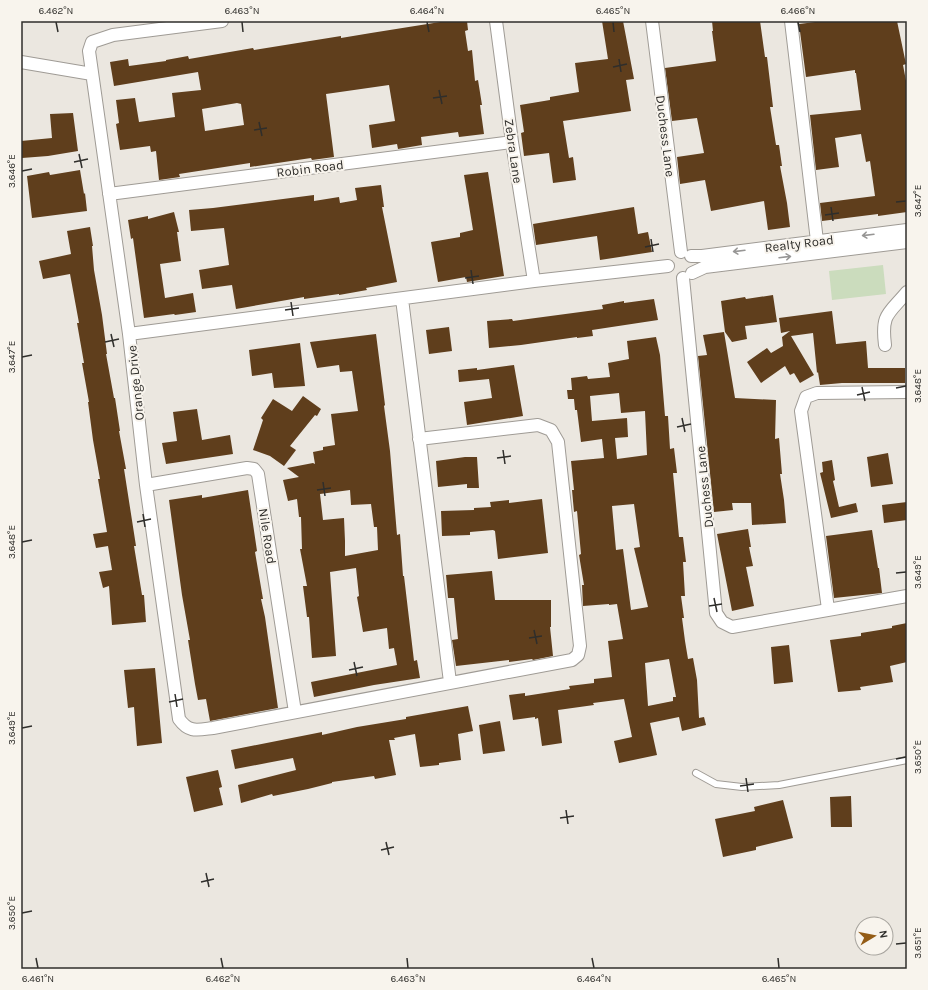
<svg xmlns="http://www.w3.org/2000/svg" width="928" height="990" viewBox="0 0 928 990" font-family="Karla,sans-serif">
  <style>
    .green { fill: #cbdcbd }
    .building { fill: #5f3e1c; fill-rule: evenodd }
    .lines { fill: none; stroke-linecap: round; stroke-linejoin: round }
    .lane-casing { stroke: #9f9b95; stroke-width: 8 }
    .street-casing { stroke: #9f9b95; stroke-width: 14 }
    .lane { stroke: #fff; stroke-width: 6 }
    .street { stroke: #fff; stroke-width: 12 }
    .oneway { stroke: #979695 }
    .ticks { fill: none; stroke: #2f2e2b; stroke-width: 1.5 }
    .labels { text-anchor: middle; stroke-width: 4; stroke-linejoin: round; paint-order: stroke }
    .street-label { font-size: 13px; fill: #2f2e2b; stroke: #f8f4ed }
    .neatline { fill: none; stroke: #2f2e2b; stroke-width: 1.5 }
    .ticks-label { font-size: 10px; text-anchor: middle; fill: #2f2e2b }
  </style>
  <rect width="100%" height="100%" fill="#ebe7e0"/>
  <path class="green" d="M883 265 886 294 832 300 829 271Z"/>
  <path class="building" d="M440 21H467L468 30 465 31 468 51 472 50 475 81 478 80 482 105H480L484 134 459 137 458 132 421 137 422 145 398 149 397 144 372 148 369 125 395 121 389 85 326 94 334 157 312 160 311 158 250 167V163L179 174 180 177 159 180 156 151 151 152 150 146 120 150 116 124 119 123 116 100 135 98 139 122 175 117 172 93 201 90 198 72 114 86 110 62 128 59 129 66 166 61V60L188 56 189 59 253 48 254 50 341 36V38L371 33 440 22ZM237 103 241 104 244 125 205 131 202 109Z
    M602 21H623L634 79 626 80 631 111 563 121 569 158 573 157 576 180 553 183 549 153 524 156 521 133 524 132 520 105 550 100V97L579 92 575 63 608 59Z
    M712 21H760L765 57H767L773 107H770L776 145H779L782 166H780L787 203 790 227 768 230 764 201 711 211 705 180 680 184 677 157 704 153 697 118 672 121 665 68 716 61 712 31H713Z
    M823 21H897L906 64 903 65 907 86V212L878 216V214L822 221 820 203 875 196 870 161 866 162 861 134 835 138 839 167 816 170 810 115 861 110 856 73H855V70L806 77 799 24Z
    M73 113 78 151 48 156 22 158 21 141 52 138 50 114Z
    M80 170 84 194 85 193 87 211 32 218 27 176 49 172 50 175Z
    M488 172 504 276 467 282 466 277 438 282 431 242 460 237V233L473 230 464 175Z
    M381 185 384 207H382L397 282 366 288 367 290 339 295V294L304 299V297L236 309 232 285 202 289 199 270 229 265 224 228 191 231 189 210 213 208 314 195V201L339 197 340 203 357 200 355 188Z
    M634 207 638 234 648 232 652 252 600 260 597 236 536 245 533 224Z
    M174 212 179 232H177L181 261 160 264 165 298 193 293 196 312 175 315 174 314 144 318 133 238 131 239 128 220 148 216V219Z
    M90 227 93 246H92L94 270 102 315 107 354H106L114 398H115L120 431H119L126 469H124L136 546H134L142 595H144L146 622 112 625 109 586 103 588 99 572 112 570 108 546 96 548 93 534 107 532 98 479H100L93 440 88 402H89L82 363H84L77 323H79L70 274 43 279 39 261 71 254 67 231Z
    M773 295 777 322 745 326 747 339 732 342 725 332 721 301 745 297 746 299Z
    M654 299 658 320 592 330 593 336 577 338V337L521 345 489 348 487 321 512 319 513 321 603 309 602 305 624 301V303Z
    M832 311 836 344 866 341 868 368H905V383H842L820 385 818 372 817 373 813 333 791 336 814 375 800 383 794 373 790 375 785 366 761 383 747 362 767 348 771 353 783 346 782 337 790 331 781 333 779 318Z
    M449 327 452 351 429 354 426 330Z
    M724 332 735 398 776 400 775 439 779 438 782 474H780L784 500 786 523 752 525 751 503H732L733 510 714 512 698 356 707 355 703 335Z
    M376 334 385 405 384 406 390 451 397 535 400 534 403 576H404L414 661 417 660 420 678 374 685 314 697 311 682 397 665 394 648 389 649 387 628 363 632 357 597 359 596 356 568 330 572 336 656 312 658 309 617H307L303 586H307L300 549H302L301 517H299L297 499 288 501 283 480 299 477 287 468 313 463 315 464 313 452 323 450V447L335 445 331 414 358 411 352 371 340 372 339 365 317 368 310 342ZM350 490 351 505 371 504 374 527H377L378 550 345 556V541L344 518 323 520 320 494Z
    M656 337 660 355 665 416H668L670 449 674 448 677 473H673L679 537H683L686 562H683L685 596H681L684 618H682L685 641 688 659 693 658 697 680 699 718 704 717 706 725 682 731 679 717 650 723 657 755 619 763 614 741 632 737 624 699 593 703 594 705 558 710 562 743 542 746 538 718 535 719V717L513 720 509 695 525 693V696L570 689 569 686 594 683V679L612 677 608 641 623 639 617 604 609 605V604L583 606 582 585H584L579 555 581 554 577 511 574 512 572 490H574L571 461 604 458 602 439 581 442 577 410H575L574 399H568L567 390H572L571 378 587 376 588 379 610 377 608 363 629 359 627 341ZM619 393 621 413 645 411 647 455 617 459 615 438 628 437 627 418 592 421 590 396ZM634 504 640 547 634 548 648 607 631 610 623 549 616 550 612 506ZM669 659 676 697H673V701L648 706 645 663Z
    M300 343 305 386 274 388 272 373 252 376 249 350Z
    M514 365 523 416 467 425 464 402 492 398 489 379 459 382 458 370 477 368V370Z
    M303 396 321 409 317 416 315 415 290 446 296 450 284 466 270 456 253 450 263 420 261 418 273 399 292 411Z
    M197 409 202 440 230 435 233 454 166 464 162 443 177 441 173 412Z
    M888 453 893 484 871 487 867 457Z
    M465 457H477L479 488H467V484L438 487 436 461Z
    M832 460 835 480 833 481 839 507 856 503 858 512 831 518 820 473 823 472 822 462Z
    M248 490 257 551 255 552 263 599H261L265 617 278 708 210 721 206 699 198 700 195 684 188 640H190L182 595 169 500 202 495V498Z
    M542 499 548 553 498 559 495 531 493 530 470 532V535L442 536 441 511 474 510V508L491 507 490 502 509 500V503Z
    M907 502V520L884 523 882 505Z
    M748 529 751 547H749L753 566 746 567 754 606 732 611 717 534Z
    M872 530 878 568H879L882 593 834 598 826 536Z
    M492 571 495 600H551V627H550L553 656 533 660 532 659 509 662V660L456 666 452 640 458 639 454 598H448L446 575Z
    M907 623V662L890 666 893 682 860 687 861 690 838 692 830 640 861 636V633L892 628V626Z
    M789 645 793 682 774 684 771 647Z
    M155 668 162 743 137 746 134 707 128 708 124 670Z
    M468 706 473 731 458 734 461 760 439 763V765L420 767 415 734 394 738 395 740H389L396 775 375 779 374 776 332 782V783L308 789 273 796 272 794 241 803 238 785 296 770 293 758 235 769 231 750 322 732V735L357 727 406 719V717Z
    M500 721 505 751 483 754 479 725Z
    M218 770 222 787 219 788 223 805 194 812 186 777Z
    M851 796 852 827H831L830 797Z
    M783 800 793 838 756 847V850L723 857 715 819 755 811 754 807Z"/>
  <g class="lines">
    <defs>
      <path id="lane" d="M696 773 716 784 742 787 779 785 907 760"/>
      <path id="street" d="M222 21 113 35 92 42 89 51 129 334 146 485 179 719C189 733 197 730 213 728L572 660 578 655 580 646 558 442 551 430 538 425 419 439
        M496 21 512 142 534 281
        M652 21 681 252
        M791 21 817 241
        M21 62 92 74
        M109 194 512 142
        M691 256H702L907 230
        M692 273 705 267 907 242
        M683 278 716 613 722 622 732 627 907 596
        M402 299 450 682
        M129 334 534 281 668 266
        M885 345C881 313 889 314 907 292
        M146 485 247 468 254 469 258 474 295 712
        M828 609 801 411 806 397 817 393 907 392"/>
    </defs>
    <use href="#lane" class="lane-casing"/>
    <use href="#street" class="street-casing"/>
    <use href="#lane" class="lane"/>
    <use href="#street" class="street"/>
  </g>
  <defs><path id="oneway-shaft" d="M-6 0H5M1.5-3L5.5 0L1.5 3" fill="none" stroke-width="1.6" stroke-linecap="round" stroke-linejoin="round"/></defs>
  <g class="oneway">
    <use href="#oneway-shaft" transform="translate(868 235) rotate(173)"/>
    <use href="#oneway-shaft" transform="translate(739 251) rotate(173)"/>
    <use href="#oneway-shaft" transform="translate(785 257) rotate(-7)"/>
  </g>
  <path class="ticks" d="M56 22 58 32M242 22 243 32M427 22 429 32M613 22 614 32M798 22 800 32M619 59 621 72M613 67 627 64M439 90 442 104M433 98 447 96M259 122 262 136M254 130 267 128M79 154 82 168M74 162 88 159M22 171 32 169M896 202 906 201M831 207 833 221M825 215 839 213M651 239 653 252M645 247 659 244M471 270 473 284M465 278 479 276M291 302 293 316M285 310 299 308M111 334 114 347M105 342 119 339M22 357 32 355M862 387 865 401M896 388 906 386M857 395 870 392M682 418 685 432M677 427 691 424M503 450 505 464M497 458 511 456M323 482 325 496M317 490 331 488M143 514 145 527M137 522 151 519M22 542 32 540M896 573 906 572M714 598 717 612M709 606 722 604M534 630 537 644M529 638 542 636M354 662 357 676M349 670 363 667M175 694 177 707M169 702 183 699M22 728 32 726M896 759 906 757M746 778 748 792M740 786 754 784M566 810 568 824M560 818 574 816M386 842 389 855M381 850 394 847M206 873 209 887M201 882 214 879M22 913 32 911M896 944 906 943M36 958 38 968M221 958 223 968M407 958 408 968M592 958 594 968M778 958 779 968"/>
  <g class="labels">
    <g class="street-label">
      <text transform="translate(666 136) rotate(83)" y="5">Duchess Lane</text>
      <text transform="translate(514 151) rotate(82)" y="5">Zebra Lane</text>
      <text transform="translate(310 168) rotate(-7)" y="5">Robin Road</text>
      <text transform="translate(799 243) rotate(-7)" y="5">Realty Road</text>
      <text transform="translate(135 383) rotate(-96)" y="5">Orange Drive</text>
      <text transform="translate(704 487) rotate(-96)" y="5">Duchess Lane</text>
      <text transform="translate(268 536) rotate(81)" y="5">Nile Road</text>
    </g>
  </g>
  <rect width="928" height="990" fill="none" stroke="#f8f4ed" stroke-width="44"/>
  <g transform="translate(874 936) rotate(80)"><circle r="19" fill="#f8f4ed" stroke="#a8a59f"/>
  <path d="M0-3L7 15L0 10L-7 15Z" fill="#945c16"/>
  <text y="-6" font-size="11" font-weight="bold" text-anchor="middle" fill="#2f2e2b">N</text>
  </g>
  <rect x="22" y="22" width="884" height="946" class="neatline"/>
  <g class="ticks-label">
    <text x="56" y="14">6.462°N</text>
    <text x="242" y="14">6.463°N</text>
    <text x="427" y="14">6.464°N</text>
    <text x="613" y="14">6.465°N</text>
    <text x="798" y="14">6.466°N</text>
    <text transform="translate(11 171) rotate(-90)" y="4">3.646°E</text>
    <text transform="translate(917 201) rotate(-90)" y="4">3.647°E</text>
    <text transform="translate(11 357) rotate(-90)" y="4">3.647°E</text>
    <text transform="translate(917 386) rotate(-90)" y="4">3.648°E</text>
    <text transform="translate(11 542) rotate(-90)" y="4">3.648°E</text>
    <text transform="translate(917 572) rotate(-90)" y="4">3.649°E</text>
    <text transform="translate(11 728) rotate(-90)" y="4">3.649°E</text>
    <text transform="translate(917 757) rotate(-90)" y="4">3.650°E</text>
    <text transform="translate(11 913) rotate(-90)" y="4">3.650°E</text>
    <text transform="translate(917 943) rotate(-90)" y="4">3.651°E</text>
    <text x="38" y="982">6.461°N</text>
    <text x="223" y="982">6.462°N</text>
    <text x="408" y="982">6.463°N</text>
    <text x="594" y="982">6.464°N</text>
    <text x="779" y="982">6.465°N</text>
  </g>
</svg>
